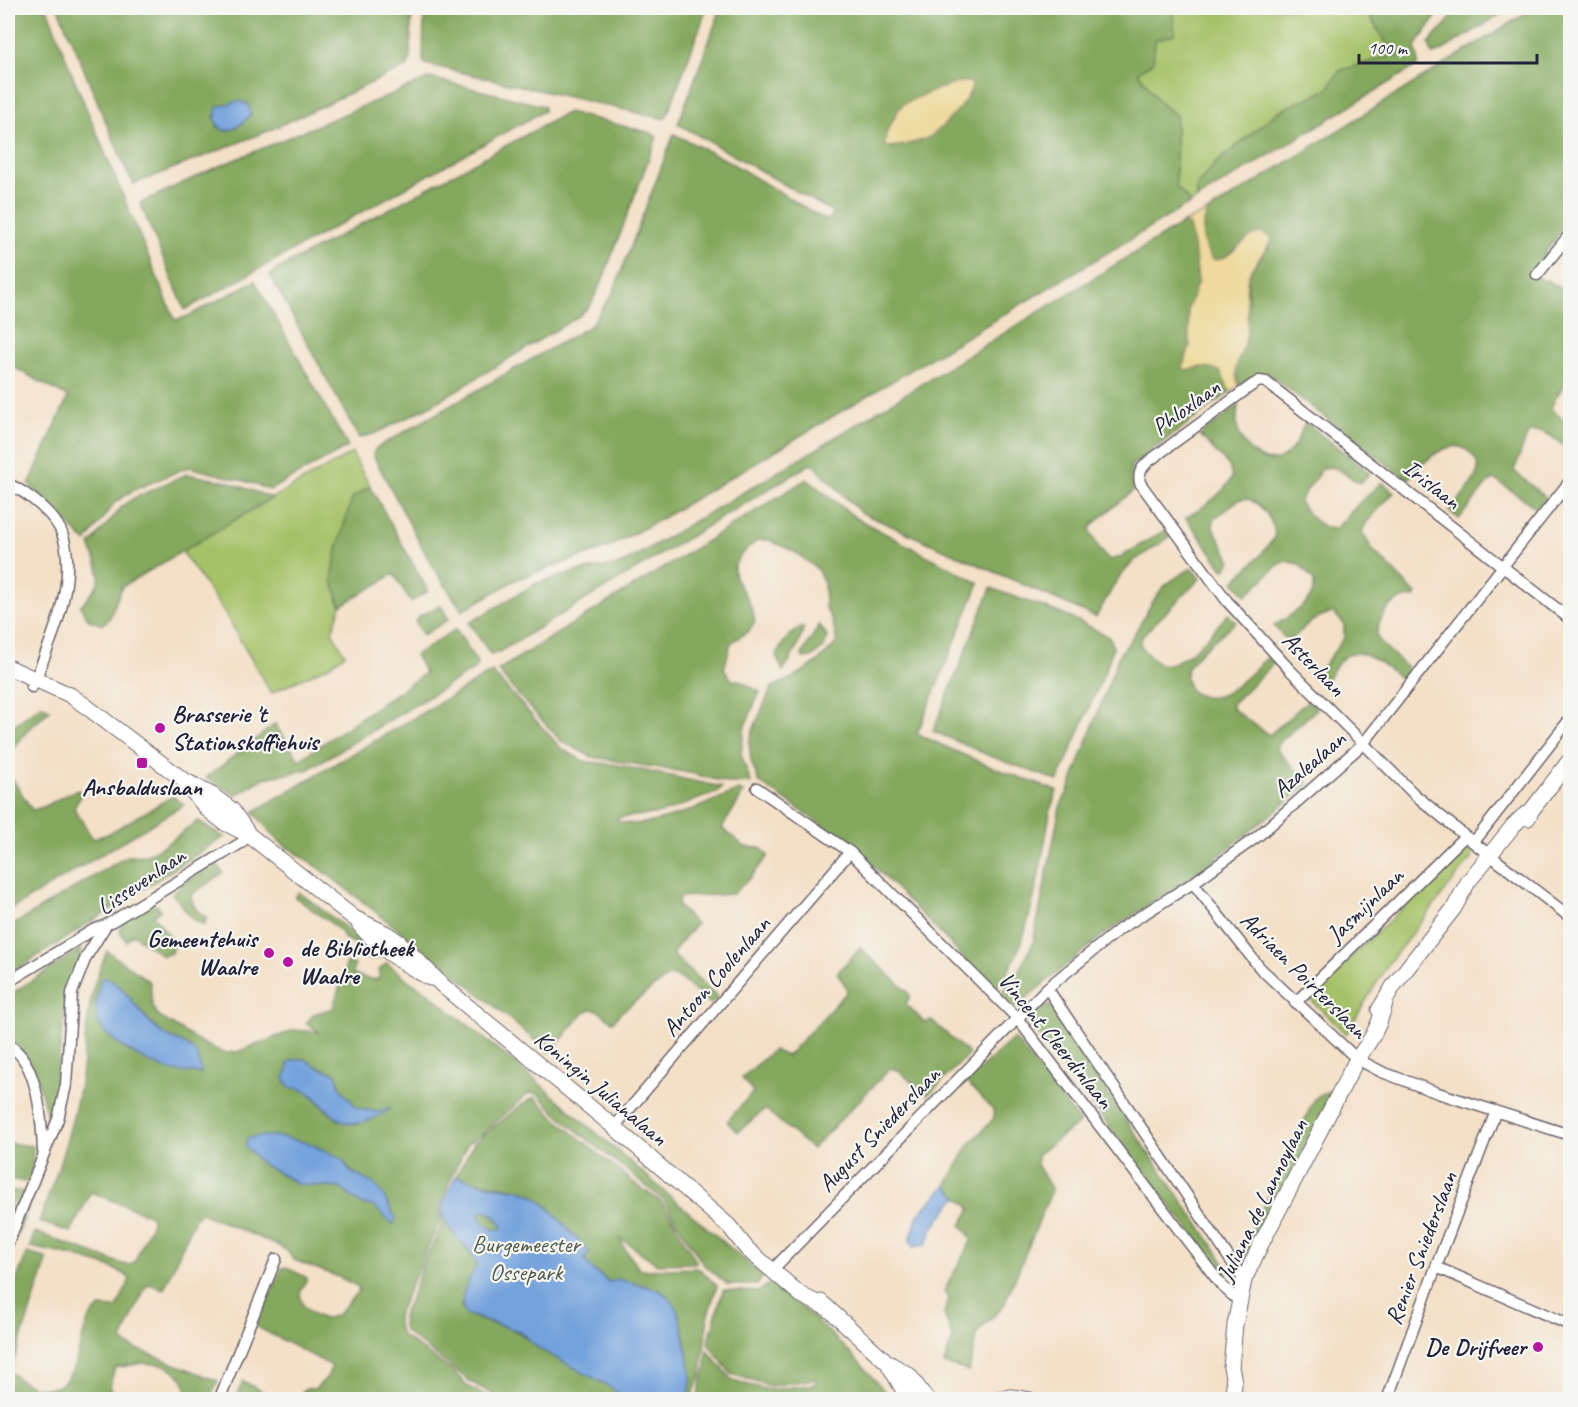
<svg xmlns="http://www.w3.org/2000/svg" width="1578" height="1407" viewBox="0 0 1578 1407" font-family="Caveat,sans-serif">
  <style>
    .green { fill: #a6c269; stroke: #647252; stroke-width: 1.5 }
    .forest { fill: #84a85d; stroke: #53654c; stroke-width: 1.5; fill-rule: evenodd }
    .sand { fill: #eeda9e; stroke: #887e6c; stroke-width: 1.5 }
    .water { fill: #73a2dc; stroke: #4a628c; stroke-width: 1.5; fill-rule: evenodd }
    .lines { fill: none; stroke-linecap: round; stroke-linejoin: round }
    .street-casing { stroke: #6c646c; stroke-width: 13 }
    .secondary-casing { stroke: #6c646c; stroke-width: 17 }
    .street { stroke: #fff; stroke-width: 10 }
    .secondary { stroke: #fff; stroke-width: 15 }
    .poi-dot { fill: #b5179e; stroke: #f6f6f2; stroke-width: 2 }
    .labels { text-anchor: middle; stroke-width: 4.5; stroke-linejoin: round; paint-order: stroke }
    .street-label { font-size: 24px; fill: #22223b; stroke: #f6f6f2 }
    .poi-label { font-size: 24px; font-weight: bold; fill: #22223b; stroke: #f6f6f2; text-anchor: start }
    .park-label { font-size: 24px; fill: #505a4b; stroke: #f6f6f2 }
  </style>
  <rect width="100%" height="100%" fill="#f6f6f2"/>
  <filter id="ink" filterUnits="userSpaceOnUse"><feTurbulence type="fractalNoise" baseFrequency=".0167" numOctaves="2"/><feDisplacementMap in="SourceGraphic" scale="12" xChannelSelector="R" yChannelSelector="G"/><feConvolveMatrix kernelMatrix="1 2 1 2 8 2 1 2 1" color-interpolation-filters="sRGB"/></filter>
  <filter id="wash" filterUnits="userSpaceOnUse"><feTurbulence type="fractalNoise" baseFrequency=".008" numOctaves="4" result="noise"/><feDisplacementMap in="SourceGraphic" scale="24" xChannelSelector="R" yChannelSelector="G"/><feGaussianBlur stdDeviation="1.35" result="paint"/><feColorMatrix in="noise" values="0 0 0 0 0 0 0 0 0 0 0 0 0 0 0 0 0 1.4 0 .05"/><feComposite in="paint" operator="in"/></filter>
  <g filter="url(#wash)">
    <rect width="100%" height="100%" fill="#f4e0c7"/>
    <path class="green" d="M1173 8H1376L1371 19 1384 40 1405 58 1279 111 1215 164 1197 195V199L1191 203 1176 187V115L1160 103 1138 72 1153 62 1155 40 1174 16Z
      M352 453 370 486 352 498 337 599 341 606 332 632 345 654 329 666 271 693 224 612 181 550Z
      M1469 847 1473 856 1388 964 1346 1034 1311 1000 1310 996 1457 856Z"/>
    <path class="forest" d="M8 8H47L72 74 175 320 186 317 255 281 348 447 270 490 248 482 188 467 134 490 115 502 86 542 29 484 68 397 8 364Z
      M58 8H412L410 59 408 66 268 131 134 184 127 172ZM251 114C239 128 236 130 218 127L214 116Z
      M424 8H707L667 116 664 119 425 64 423 61Z
      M721 8H1173L1175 34 1155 40 1153 62 1138 72 1160 103 1176 115V186L1191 203 661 519 607 548 517 579 462 611 430 562 376 461 373 454 376 448 590 326 613 293 674 134 728 161 827 221 833 212 678 124ZM948 87 970 93 951 117 930 136 892 148 886 134 899 109 908 102Z
      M1376 8H1442L1415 47 1418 57V65L1197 199V185L1215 164 1279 111 1328 89 1339 71 1391 55 1403 57 1384 40 1371 18Z
      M1460 8H1511L1440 52 1432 54 1429 43Z
      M1534 8H1570V219L1548 248 1534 274 1542 281 1547 280 1570 294V378L1555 398 1551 409 1570 425V452C1556 440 1547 427 1528 433L1514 471 1549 500 1541 511 1494 479 1487 484 1459 519 1449 511C1458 500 1472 487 1477 473 1479 467 1477 461 1473 456 1453 430 1421 464 1408 480L1268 374 1257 373 1239 386 1235 369 1247 337 1248 277 1253 268 1269 246 1265 234C1237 237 1239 254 1216 261 1198 253 1201 225 1209 211Z
      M430 78 544 106V111L185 310 140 203 210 170Z
      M568 112 651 133 657 137 603 279 590 306 578 317 432 405 374 434 359 438 270 275 276 270Z
      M1183 223 1189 226 1195 254 1198 281 1188 314 1190 347 1183 365 1186 370C1199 366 1208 366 1220 371L1230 392 1131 466V479L1135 489 1092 525 1090 531 1099 548 1109 560 1121 557 1165 530 1170 537 1134 561 1117 580 1096 617 860 512 812 463 499 652 491 655 469 623 535 584 578 571 619 565 634 557 813 451Z
      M1238 406C1237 416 1236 424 1239 434 1244 449 1267 469 1283 457 1295 449 1300 435 1305 422L1370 473 1360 483C1348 478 1336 462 1322 469L1299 501C1305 512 1323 532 1336 528L1362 500 1382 482 1394 492 1366 523 1362 532 1372 549 1416 594 1414 597C1392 597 1380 615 1376 635 1385 652 1402 659 1412 674L1406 682C1390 672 1362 641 1343 658 1336 664 1331 674 1326 682L1318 673 1344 638V624L1334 613C1315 614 1302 630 1289 642L1274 626C1289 615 1317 603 1314 581L1299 564 1285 561 1277 566 1246 596 1234 581 1259 557 1275 537C1274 520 1262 503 1245 498L1237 501 1214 519 1213 527 1231 561 1224 570 1186 518C1203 507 1223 495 1232 477L1229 466 1200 435Z
      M187 474 229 482 272 498 122 587 109 619 102 625 89 620 80 606C106 579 102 578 90 545L122 506 134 498Z
      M807 479 856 518 979 583 917 734 989 766 1057 791 1051 808C1042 854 1029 961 993 990L944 937 857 849 759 782 751 761 749 742 755 725 772 687C796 678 821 662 837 642L832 620 825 607 824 583 817 569 795 552 769 540H758C709 577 749 579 755 622L750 630 731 643 724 669 732 680H739L760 692 745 726 741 754 751 783H728L690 773 592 757 561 741 512 688 498 670Z
      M370 486 428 591 411 602 394 574 341 606 332 580 337 549 352 498Z
      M1192 568 1200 579 1142 636 1140 643 1144 651 1159 664C1184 669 1213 630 1228 614L1236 622C1223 633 1190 657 1186 673 1185 680 1188 685 1191 691 1221 712 1246 675 1268 657L1274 663 1231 705 1234 710 1269 735 1309 700 1317 709 1281 741 1276 749 1309 784 1204 868 1103 935 1013 1009 1000 995 1019 970 1033 943 1060 807 1070 787 1120 653C1138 635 1145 609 1161 590 1169 580 1181 575 1192 568Z
      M991 588C1032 604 1074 615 1111 639L1113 648 1106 669 1058 781 990 756 933 731Z
      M440 605 449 619 423 635 415 622 418 617Z
      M819 625 827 636 824 648 811 657 803 658 802 654Z
      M800 627H804C800 643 792 658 783 671L776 655 785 640Z
      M456 629 476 661 478 665 475 669 307 770 264 778 236 795 206 778 275 724 299 760 425 673 415 655Z
      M492 672 561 748 583 761 618 765 722 787 717 792 662 813 617 818 618 821C648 833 709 802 739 790L744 792 722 828 745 847 761 848 768 856 751 877 733 894 679 897 678 906 696 924 673 952V955L718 997 711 1004 679 978 670 975 620 1013 613 1022 597 1010 591 1009 583 1014 550 1053 469 985 318 867 281 843 253 812Z
      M42 705 50 710 28 730 8 756V736L13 732 11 727Z
      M8 772 32 810C50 808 62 793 79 790L82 794 74 808 93 839 108 834 173 796 184 805 8 911Z
      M198 821 224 837 8 975V928L127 856 147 855 165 845Z
      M216 862 223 873 191 895C192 907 197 911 207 918L204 925 192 919 172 893 181 885Z
      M299 892 345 927 360 942 379 957 371 960 358 955 361 946 345 939 340 931 332 924 295 897Z
      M148 904 158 906 161 910 153 915 174 942 171 953 163 956 133 934 126 941 120 932 123 919Z
      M82 948C80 961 72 971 70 983 61 1028 57 1075 52 1120L48 1121C41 1091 36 1057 8 1039V996Z
      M860 948 908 992 910 996 906 1004 925 1023 931 1020 969 1054 928 1095 896 1069H890L812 1149 765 1109 738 1132 728 1123V1120L753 1092 742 1078 773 1050 787 1056 846 993 847 988 837 973Z
      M107 951 150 982 152 1005 158 1016 202 1043 224 1053 237 1052 294 1030 319 1032 306 1023 314 1014 333 1008 347 962 355 965 352 974 368 979H379V970L387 963 412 983 426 991 528 1074 763 1276 757 1285H728L703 1264 674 1219 665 1201 562 1119 538 1094 529 1093 481 1135 468 1143 451 1178 441 1206 438 1225 397 1316 400 1334 454 1372 467 1386 492 1399H299C302 1390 305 1387 315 1389L327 1377 332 1366 255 1326 282 1268 286 1267 307 1278C306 1282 302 1287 301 1291 297 1306 313 1315 324 1319L337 1315 359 1290 357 1286 341 1278 294 1260 286 1250 279 1246 201 1213 196 1216 164 1289 149 1284 146 1286 122 1340 127 1345 218 1381 210 1399H190L183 1380 179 1375 165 1365 143 1363 115 1368 111 1381 110 1399H8V1302L27 1253 46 1258 47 1261 10 1372C22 1382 30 1388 47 1388 78 1388 78 1342 88 1321 90 1316 95 1311 100 1307L117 1308 130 1279C117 1264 51 1251 30 1247L35 1232 122 1264 131 1265 135 1261 152 1222V1218L149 1215 91 1192 71 1232 39 1222C55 1179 70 1136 79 1090 85 1057 85 1023 93 990 96 977 102 964 107 951ZM120 986C133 1001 145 1019 161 1032 185 1051 190 1034 201 1073 173 1072 155 1066 131 1051ZM305 1059 317 1067 335 1073 342 1090 357 1108 377 1112 389 1109 355 1125 339 1120 326 1110 306 1089 297 1087 284 1078 288 1070V1063L293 1060ZM246 1147C271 1148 339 1142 349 1170 377 1187 385 1189 394 1224L373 1206 361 1204 340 1188 298 1184 262 1164Z
      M1048 1005 1053 1008 1095 1075 1219 1254 1228 1269 1225 1277 1028 1021 1037 1006Z
      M1014 1038 1080 1122 1037 1155V1164L1052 1190 1004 1305 977 1333 969 1371 944 1364 953 1338 944 1314 948 1299 944 1291 972 1239 961 1225 971 1209 946 1185 969 1145 994 1118 993 1110 966 1082Z
      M1337 1087 1248 1257 1241 1253 1315 1098Z
      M535 1097 556 1119 637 1185 662 1202 697 1263 657 1264 620 1238 625 1249 640 1270 696 1268 701 1270 717 1286 708 1315 701 1375 691 1399H687L691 1383 690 1367 677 1310 646 1286 618 1279 610 1282 591 1268 584 1259 589 1252C568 1232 549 1199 520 1190 499 1184 477 1184 456 1176L474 1143 520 1106Z
      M8 1143 33 1146 32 1183 8 1179Z
      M11 1191 31 1192 28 1208 15 1242 8 1243V1192Z
      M443 1207 447 1223 475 1260 477 1265C470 1279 463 1291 461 1307 478 1328 511 1320 529 1341L605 1384 627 1399H501L471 1382 404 1331 402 1317 416 1285 421 1268 440 1229Z
      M484 1210C492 1214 502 1220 502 1229 490 1232 483 1224 478 1214Z
      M771 1283C815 1316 857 1357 891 1399H697L706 1365 707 1350 733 1381 769 1390 816 1384 815 1379 771 1386 731 1374 708 1343 723 1290 758 1292Z
      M243 1381 276 1399H235Z"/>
    <path class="sand" d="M962 82H970L972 84C971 98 943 128 931 136 923 141 892 149 885 146L886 134 899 109 903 104 938 89Z
      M1209 211C1199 226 1201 245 1212 259 1233 266 1249 218 1272 238 1268 252 1252 262 1248 277 1243 297 1251 318 1246 338 1241 360 1231 363 1239 386L1230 392 1220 371C1208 366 1199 366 1186 370L1183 367 1190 347 1188 309 1198 281 1195 254 1189 226 1183 223Z"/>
    <path class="water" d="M239 101 248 104 251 114C243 123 237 129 225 131 215 125 214 118 217 107Z
      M107 978C131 991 140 1018 162 1033 173 1041 185 1041 194 1051 199 1057 200 1066 201 1073 191 1073 179 1072 169 1070 150 1065 104 1040 98 1021 93 1008 98 992 101 979Z
      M305 1059 317 1067 335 1073 342 1090 357 1108 377 1112 391 1108C327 1153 330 1085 290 1088L284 1078 288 1070V1063L293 1060Z
      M257 1136H275L309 1143 338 1157 344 1161 349 1171 374 1184 383 1195 396 1219 393 1224 373 1206 361 1204 340 1188 299 1184 262 1164 246 1147 247 1139Z
      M456 1176 487 1185 520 1190 533 1195 548 1207 589 1252V1254L584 1259 591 1268 609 1282 618 1279 656 1289C681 1298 683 1331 687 1353 689 1362 692 1372 691 1381 691 1387 688 1394 687 1399H627L605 1384 539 1349 519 1331 465 1314C457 1297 469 1280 477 1265 471 1244 443 1233 443 1208 444 1198 452 1185 456 1176ZM484 1210C492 1214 502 1220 502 1229 490 1232 483 1224 478 1214Z
      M946 1185 958 1198 954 1200 933 1228 926 1245 913 1247 910 1241 918 1215Z"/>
  </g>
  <g filter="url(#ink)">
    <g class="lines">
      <defs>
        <path id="street" d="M1537 275 1570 234
          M8 484C27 492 57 516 63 536 78 582 50 644 32 687
          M1570 619 1266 382 1259 381 1251 386 1149 461C1141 468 1138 473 1140 483L1227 601 1290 670 1414 794 1465 836 1570 917
          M757 788 850 852 1017 1018 1222 1286 1239 1301
          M1474 842 1570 719
          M1193 883 1260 968 1357 1059 1382 1072 1438 1093 1570 1135
          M8 982 93 930 106 925
          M1047 988 1244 1280
          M1295 1003 1465 836
          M8 1045C38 1060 42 1121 43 1151
          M614 1127 850 852
          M8 1243 58 1119 66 1085 72 993 86 957 106 925 241 843 249 835
          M1436 1267 1570 1325
          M773 1271 779 1263 1047 988 1120 929 1193 883 1258 836 1363 744 1570 481
          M219 1400 276 1259
          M1387 1400 1436 1267 1496 1111"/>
        <path id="secondary" d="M8 667 70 695 87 707 182 779 212 795 232 810 249 835
          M182 779 207 809 225 823 249 835 354 918 387 934 400 943 443 986 614 1127 729 1226 747 1249 773 1271 801 1295 827 1308
          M1528 818 1531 811 1570 760
          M359 924C378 948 403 963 430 978
          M1379 1010 1394 985 1454 908 1468 882 1513 826 1522 817 1531 811
          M821 1302 887 1362 909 1375 927 1400
          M889 1365 909 1400
          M993 1400 1011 1397 1030 1400
          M1233 1400 1234 1382 1231 1367 1235 1325 1244 1280 1261 1244 1357 1059C1372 1039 1379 1027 1385 1003"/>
      </defs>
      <use href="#street" class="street-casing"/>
      <use href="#secondary" class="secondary-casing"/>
      <use href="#street" class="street"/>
      <use href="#secondary" class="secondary"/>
    </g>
  </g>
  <g class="poi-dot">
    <circle cx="160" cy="728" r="6"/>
    <rect x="136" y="757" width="12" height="12" rx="3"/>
    <circle cx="269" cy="953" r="6"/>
    <circle cx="288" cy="962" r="6"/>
    <circle cx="1538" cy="1347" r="6"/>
  </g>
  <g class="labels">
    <g class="street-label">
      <text transform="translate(1186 407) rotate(-36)" y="8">Phloxlaan</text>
      <text transform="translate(1432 484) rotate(38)" y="8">Irislaan</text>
      <text transform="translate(1314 664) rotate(46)" y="8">Asterlaan</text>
      <text transform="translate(1309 764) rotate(-41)" y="8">Azalealaan</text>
      <text transform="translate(141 881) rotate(-34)" y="8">Lissevenlaan</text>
      <text transform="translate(1365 905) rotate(-44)" y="8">Jasmijnlaan</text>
      <text transform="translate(1304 975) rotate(45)" y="8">Adriaen Poirterslaan</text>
      <text transform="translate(716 976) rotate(-49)" y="8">Antoon Coolenlaan</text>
      <text transform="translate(1056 1040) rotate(51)" y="8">Vincent Cleerdinlaan</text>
      <text transform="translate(601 1088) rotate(40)" y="8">Koningin Julianalaan</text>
      <text transform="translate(879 1129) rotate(-46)" y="8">August Sniederslaan</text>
      <text transform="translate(1262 1200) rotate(-64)" y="8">Juliana de Lannoylaan</text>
      <text transform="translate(1421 1248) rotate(-69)" y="8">Renier Sniederslaan</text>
    </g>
    <g class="poi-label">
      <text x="172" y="722">Brasserie 't<tspan x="172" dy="28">Stationskoffiehuis</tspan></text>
      <text x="142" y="795" text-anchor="middle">Ansbalduslaan</text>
      <text x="257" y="947" text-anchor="end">Gemeentehuis<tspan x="257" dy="28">Waalre</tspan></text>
      <text x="300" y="956">de Bibliotheek<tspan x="300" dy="28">Waalre</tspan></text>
      <text x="1526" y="1355" text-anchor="end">De Drijfveer</text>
    </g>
    <g class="park-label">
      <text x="526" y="1252">Burgemeester<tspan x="526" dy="28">Ossepark</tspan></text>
    </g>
  </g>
  <rect width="1578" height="1407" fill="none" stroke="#f6f6f2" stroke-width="30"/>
  <path d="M1359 54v9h178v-9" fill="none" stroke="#22223b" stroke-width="3"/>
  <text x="1368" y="54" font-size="18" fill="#22223b" stroke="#f6f6f2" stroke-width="4.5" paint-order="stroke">100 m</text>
</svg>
